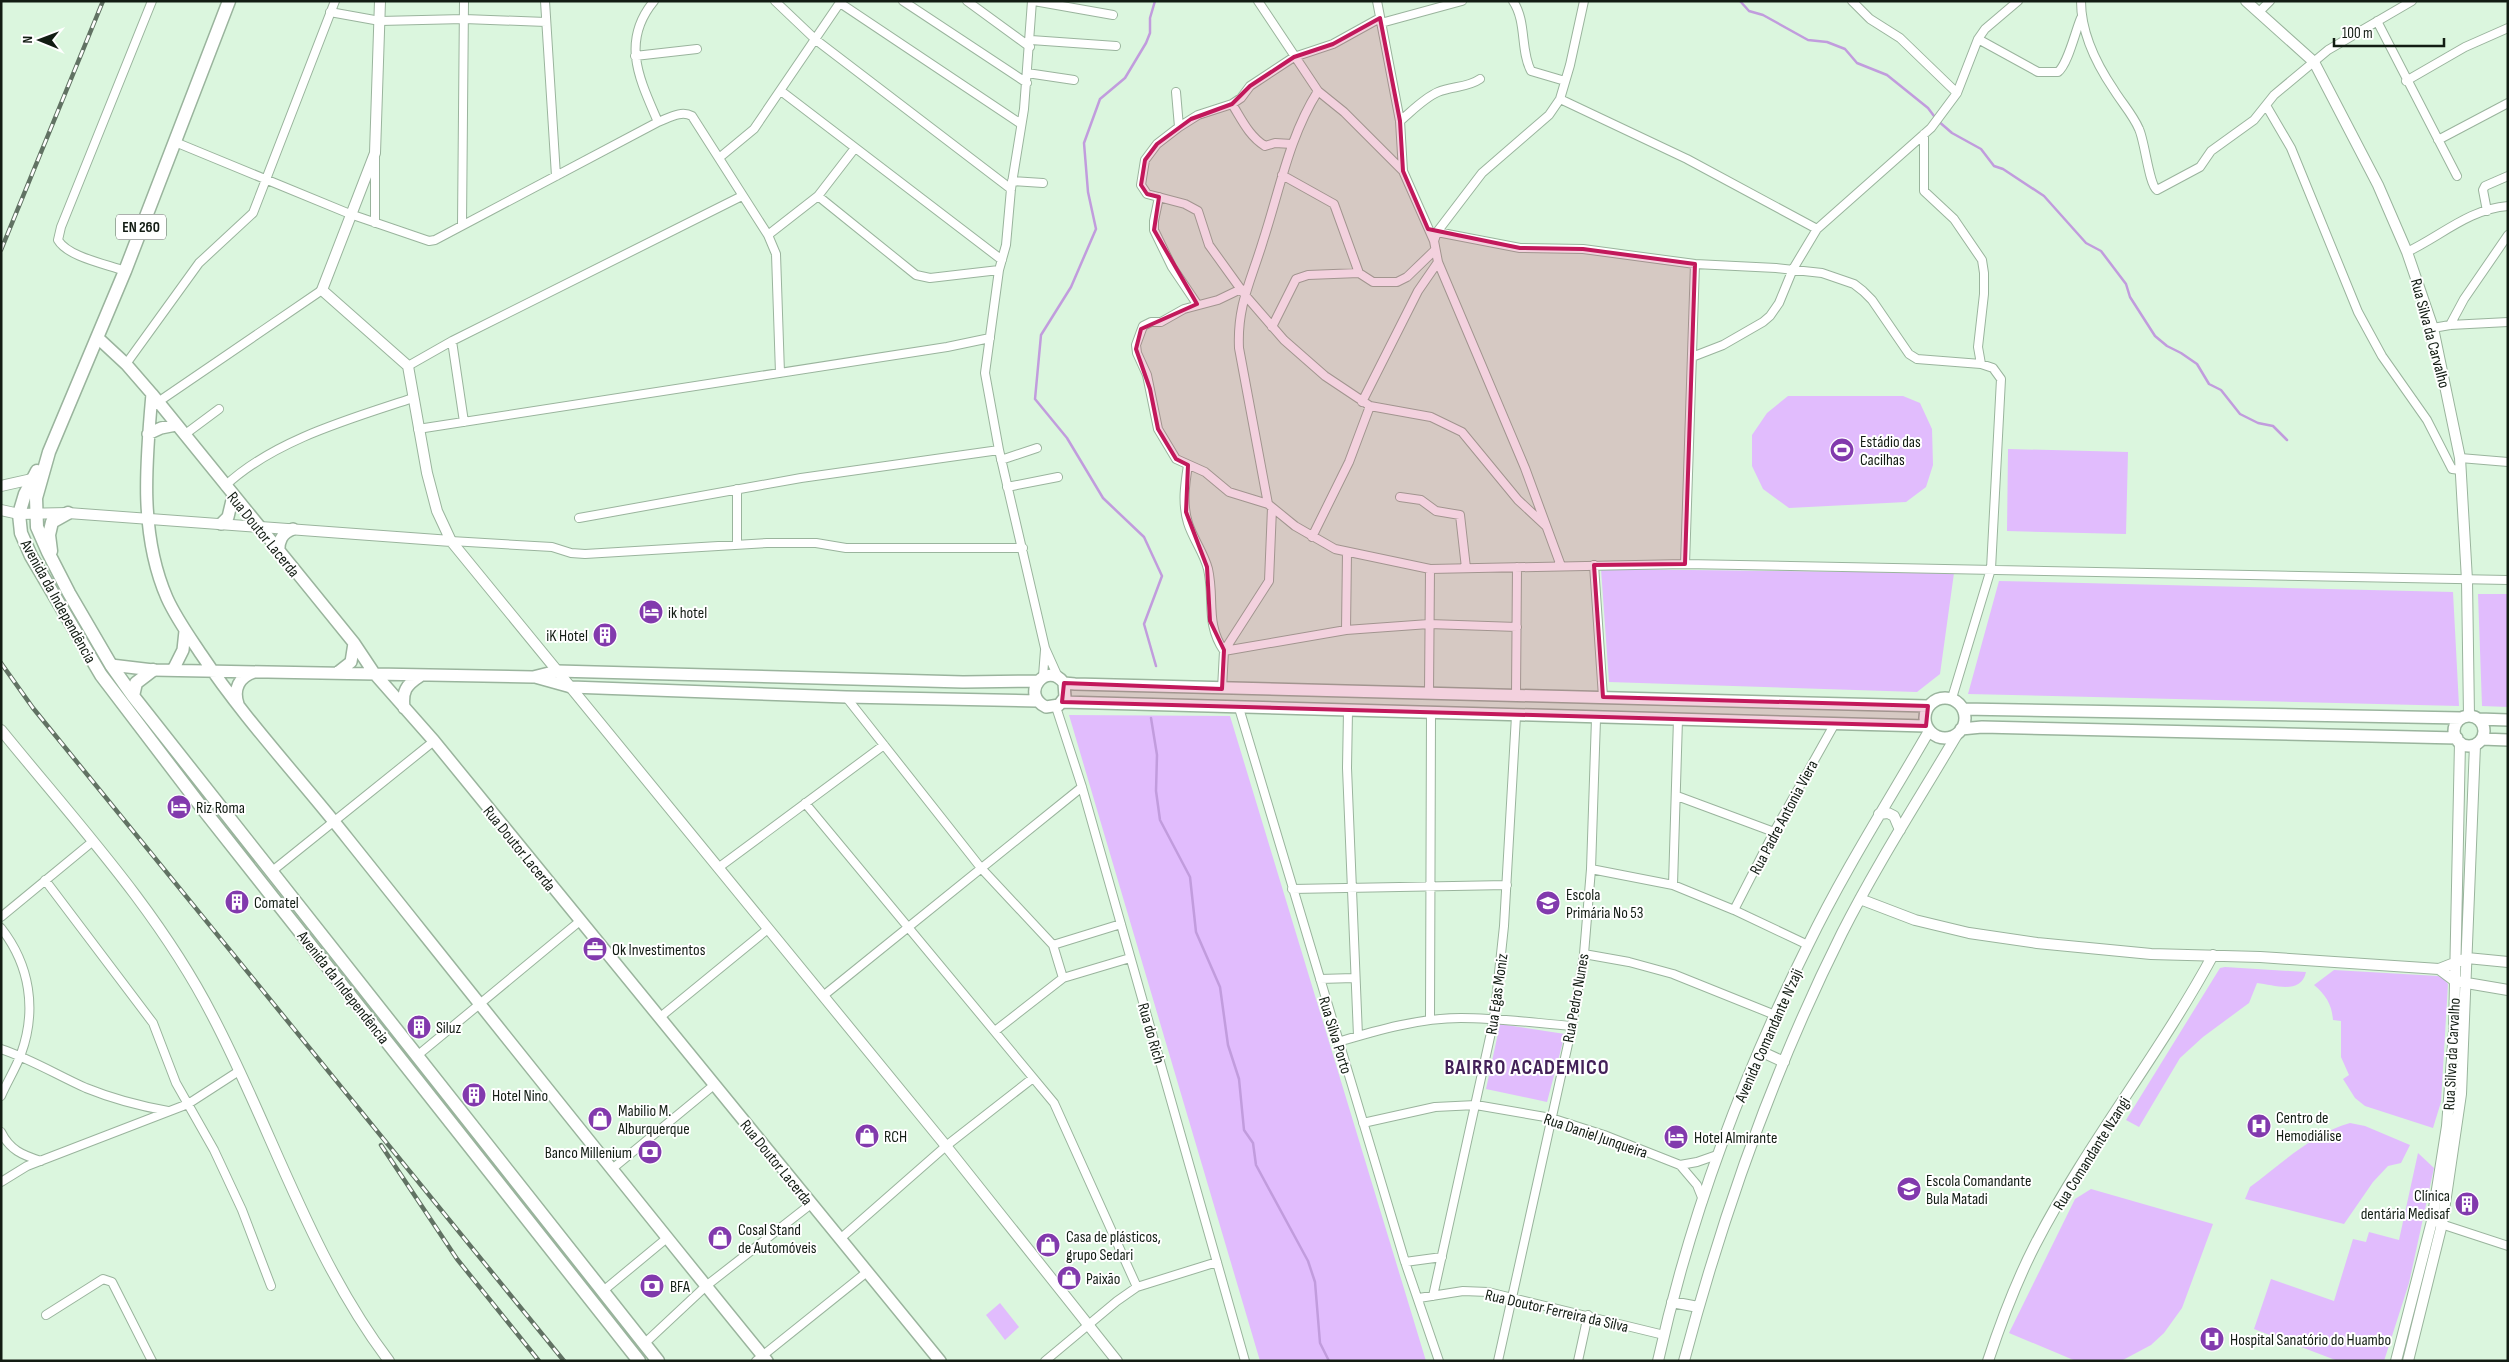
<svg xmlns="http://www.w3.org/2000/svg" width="2509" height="1362" viewBox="0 0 2509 1362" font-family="'Sofia Sans Condensed',sans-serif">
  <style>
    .green { fill: #e1bcfd }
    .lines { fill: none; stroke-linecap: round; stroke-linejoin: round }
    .stream { stroke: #c19cdd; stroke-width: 2.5 }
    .minor-casing { stroke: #9ab49d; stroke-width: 10 }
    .tertiary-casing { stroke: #9ab49d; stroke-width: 12 }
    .secondary-casing { stroke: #9ab49d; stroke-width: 14 }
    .primary-casing { stroke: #9ab49d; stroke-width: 15 }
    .minor { stroke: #fff; stroke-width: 8 }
    .tertiary { stroke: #fff; stroke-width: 10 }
    .secondary { stroke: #fff; stroke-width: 11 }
    .primary { stroke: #fff; stroke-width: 12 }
    .rail-casing { stroke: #617263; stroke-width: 4.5 }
    .rail { stroke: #fff; stroke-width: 2.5; stroke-dasharray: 8; stroke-linecap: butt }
    .marked { fill: #c2185b; fill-opacity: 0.2; stroke: #c2185b; stroke-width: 4; stroke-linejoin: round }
    .labels { text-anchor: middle; stroke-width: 4; stroke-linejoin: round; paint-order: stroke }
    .shield { fill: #fff; stroke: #59605a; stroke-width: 1 }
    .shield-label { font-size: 15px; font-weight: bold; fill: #121c13 }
    .street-label { font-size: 16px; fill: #121c13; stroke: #fff }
    .poi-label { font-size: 16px; fill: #121c13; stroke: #fff; text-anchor: start }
    .district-label { font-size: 21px; font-weight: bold; letter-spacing: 1px; fill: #432158; stroke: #fff }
  </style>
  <rect width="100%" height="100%" fill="#dbf6de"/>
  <path class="green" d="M1788 396H1903L1920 403 1932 429 1933 465 1926 487 1906 502 1789 508 1763 489 1752 466V435L1767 413Z
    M2008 449 2128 452 2126 534 2007 531Z
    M1601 569 1954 573 1940 674 1917 692 1609 682Z
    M1999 581 2453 592 2459 706 1968 694Z
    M2478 594H2508V707L2482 706Z
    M1069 715 1230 716 1426 1361H1260Z
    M2225 967 2306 972C2301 995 2275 985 2257 983L2249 1003 2203 1037 2180 1058 2139 1127 2126 1120 2220 968Z
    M2334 970 2438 976 2444 979 2448 984 2441 1102 2433 1128 2365 1106 2355 1098 2343 1079 2349 1075 2341 1057V1021L2333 1020C2332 1005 2326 995 2314 985Z
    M1500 1024 1565 1034 1547 1102 1486 1089Z
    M2350 1123 2365 1126 2410 1145 2401 1163 2388 1166 2373 1182 2344 1224 2245 1199 2250 1187C2281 1164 2312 1134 2350 1123Z
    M2418 1153 2434 1168 2409 1283 2384 1361H2338L2254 1329 2271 1279 2334 1301 2353 1239 2366 1242 2369 1232 2399 1240Z
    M2091 1189 2213 1224 2182 1308 2164 1333 2151 1345 2121 1361H2076L2009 1333 2075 1199Z
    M1000 1303 1019 1327 1005 1340 986 1315Z"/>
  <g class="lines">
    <path class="stream" d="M1155 1 1150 18V33L1146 43 1125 78 1100 99 1084 143 1088 192 1096 229 1071 287 1041 335 1035 399 1067 438 1103 498 1144 537 1162 576 1144 624 1156 666
      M1740 1 1749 11 1763 15 1808 40 1827 42 1845 49 1857 63 1887 75 1928 108 1937 120 1952 133 1981 149 1994 166 2003 169 2044 196 2086 243 2101 251 2126 284 2130 297 2155 336 2167 346 2181 353 2197 364 2209 384 2221 390 2240 414 2258 423 2273 426 2287 440
      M1151 718 1157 755 1156 791 1160 820 1190 877 1196 932 1220 987 1228 1045 1239 1079 1244 1130 1253 1143 1256 1165 1308 1261 1315 1282 1320 1343 1329 1361"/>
    <defs>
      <path id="minor" d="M545 1 556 176
        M654 1C620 42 640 80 658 122
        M775 1 816 40 1011 189
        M903 1 1027 83
        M967 1 1030 47
        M1032 1 1024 109 1011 189 1006 245 999 270 985 373 999 450 1045 648 1058 677
        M1034 1 1113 15
        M1258 1 1318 91 1344 112 1403 171
        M1377 1 1400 121 1403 171 1434 241
        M1513 1C1527 22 1520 50 1531 71L1565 81
        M1852 1 1870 19 1900 38 1957 93
        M2081 1C2081 32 2097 65 2114 90 2122 103 2133 115 2139 129 2145 142 2149 185 2157 190L2200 167 2211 151 2254 120 2274 95 2328 50 2412 1
        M840 3 1021 124
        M330 12 380 21 464 19 546 22
        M2259 12 2270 1
        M1380 18 1333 44 1294 57 1250 86 1241 98 1232 104 1198 115 1179 127 1157 144 1145 160 1141 185 1147 194 1185 204 1198 211 1209 245 1245 295 1284 340 1325 376 1370 406 1431 417 1462 432 1518 500 1546 526
        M2377 21 2457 176
        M1381 23 1462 1
        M1978 39 2038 72H2058C2068 64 2075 32 2081 18
        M1031 40 1116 46
        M635 56 697 49
        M1027 73 1074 80
        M2406 81 2465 47 2508 28
        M781 91 1002 260
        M1318 91C1289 137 1280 189 1263 241 1251 281 1237 305 1239 348L1268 504 1295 526 1335 549 1430 569
        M1176 92 1179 127
        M1560 99 1687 159 1817 229
        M1232 104C1242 120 1249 136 1265 146L1275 143 1292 144
        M2267 107 2291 148 2358 312 2382 356 2427 420 2452 469 2461 470
        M1400 121C1412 111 1424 98 1438 92 1452 86 1467 88 1480 79
        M1924 134V191L1954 219 1982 260 1984 273V294L1978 347 1981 364
        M2438 140 2508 103
        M175 142 350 214 429 241 435 240 658 122C669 118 681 110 692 116L768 235 776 254 780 373
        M719 158 754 129 841 1
        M1282 175 1334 204 1359 273 1373 282H1397L1407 277 1434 251
        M1012 181 1043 183
        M818 196 855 148
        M1159 197 1154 221V230L1172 267 1197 304
        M2487 211 2483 190 2485 186 2508 176
        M375 223V158
        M462 224 464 1
        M1437 232 1520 248 1583 249 1695 264 1776 268 1822 273 1854 284 1863 291 1872 300 1909 354 1917 359 1981 364 1993 368 2001 379 1991 569 1952 698
        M768 235 818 196 916 275 930 278 999 270
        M2407 252C2441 236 2469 209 2508 206
        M125 271C106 264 68 257 58 240L61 227 152 1
        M1241 289 1218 300 1184 309 1161 322H1151L1143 326 1136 345 1137 353 1147 375 1158 429 1176 459 1205 472 1229 492 1268 504
        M2450 325 2464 299 2508 235
        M1272 327 1296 279 1308 275 1359 273
        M2433 328 2450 325 2508 322
        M452 341 464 422
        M1692 357 1723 345 1763 322 1770 316 1779 303 1793 269 1817 229 1931 128 1957 93 1978 39 1985 29 2018 1
        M126 364 199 263 253 213 335 1
        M408 366 452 341 742 196
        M158 402 322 290
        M1362 402 1418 291 1438 262
        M418 429 947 347 990 338
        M184 435 219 409
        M2460 458 2508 462
        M1001 460 1037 448
        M1188 465C1185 484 1182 504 1188 523 1193 539 1204 553 1208 569 1215 600 1205 623 1224 651L1269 581 1272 508
        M225 486C274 440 350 419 413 398
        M1007 487 1058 477
        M737 489V544
        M1400 497 1421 500 1436 511 1460 515 1466 568
        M579 518 801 478 999 450
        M1312 537 1349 462 1370 406
        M451 541 552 547 571 553 585 554 767 543H816L846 548H1023
        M1685 564 1695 264
        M1594 565 1603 697
        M1561 566 1525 468 1438 262 1434 241 1437 232 1482 173 1549 115 1560 99 1570 65 1584 1
        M1346 630 1347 552
        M1043 676 1045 650
        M1222 689 1224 651 1346 630 1429 624 1517 627
        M1429 692 1430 569 1685 564 2508 580
        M1516 694 1517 567
        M846 697 981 868 1053 945 1063 978
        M1056 707 1082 787 1245 1361
        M1239 708 1405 1262 1439 1361
        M1348 711 1347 768 1358 1036
        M1677 796 1774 832
        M805 803 1054 1103 1137 1287
        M718 868 884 745
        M1591 869 1673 885 1734 910 1808 945
        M271 872 434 741
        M45 880 153 1023 176 1083 214 1150 242 1210 271 1286
        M1673 885 1678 719
        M1292 889 1507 885
        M1734 910 1774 832 1834 725
        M1 917 92 842
        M1 928C30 965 37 1010 21 1054 16 1068 7 1082 1 1096
        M1053 945 1121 924
        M1584 954 1629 962 1673 974 1775 1015
        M1320 979 1354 978
        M823 996 1082 787
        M659 1018 768 929
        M1430 1020 1431 713
        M995 1031 1063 978 1130 958
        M1338 1042C1378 1030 1420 1018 1461 1018 1498 1018 1535 1023 1572 1026
        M1 1049C31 1059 57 1075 86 1088 113 1099 140 1106 168 1111
        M418 1055 580 921
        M1363 1123 1435 1107 1476 1105 1551 1118 1604 1135 1680 1165 1697 1185 1703 1200
        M1 1132C10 1150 22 1155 41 1161
        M1680 1165 1697 1162 1717 1155
        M612 1169 714 1085
        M1 1182 27 1166 188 1104 239 1071
        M2438 1223 2508 1246
        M840 1239 946 1146 1033 1078
        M1405 1262 1442 1257
        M603 1291 667 1238
        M1433 1296 1494 1019 1504 926 1516 716
        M1419 1298 1463 1291 1488 1292 1664 1335
        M46 1315 103 1279 112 1282 152 1361
        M645 1343 706 1286 811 1204
        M756 1361 867 1272
        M1045 1361 1117 1301 1137 1287 1217 1262
        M1498 1361 1572 1026 1584 954 1591 869 1596 719
        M1578 1361 1588 1315"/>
      <path id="tertiary" d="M380 1 375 153 322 290 408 366 427 473 437 511 451 541 946 1146 1117 1361
        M2246 1 2314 62 2378 185 2407 252 2433 328 2460 458 2467 580 2469 716
        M1 486 32 479
        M1 510 19 514 68 513 451 541
        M1 730C75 821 158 910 212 1015 272 1129 310 1257 389 1361
        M1879 814 1888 813 1894 816 1900 830
        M1860 899 1915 920 1969 933 2037 943 2151 954 2260 957 2439 969 2467 958 2508 962
        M2439 969 2455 981 2508 990
        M1760 1051 1784 1062
        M1672 1302 1698 1307
        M1658 1361C1690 1217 1742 1077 1808 945 1844 871 1888 802 1929 731
        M1684 1361C1723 1213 1774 1069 1842 933 1877 864 1919 799 1958 733
        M1988 1361C2001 1322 2016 1282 2035 1245 2087 1144 2159 1055 2213 955
        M2396 1361 2432 1221 2447 1126 2454 1031 2460 742
        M2408 1361 2442 1224 2461 1094 2475 745"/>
      <path id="secondary" d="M98 338 126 364 152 394 354 643 374 673 434 741 940 1361
        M152 394C146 462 139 534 167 598 176 618 189 636 201 654 245 720 299 777 348 839 487 1013 626 1188 767 1361
        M148 434 161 428 176 425
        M221 524 228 517 233 496
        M279 553C278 541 282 533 293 529
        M111 665 153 670 533 677 557 671 963 682 1038 681
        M173 670 183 650 185 631
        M337 673 351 662 354 643
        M535 677 571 687 846 697 1037 701
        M1064 683 1065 697 1059 705 1046 707C1019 694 1047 660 1064 683L1075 684 1928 706
        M1925 718a20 20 0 1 1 40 0a20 20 0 1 1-40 0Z
        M1062 702 1926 726
        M238 704C233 689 239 677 254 672
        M404 708C402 691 406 685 420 676
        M1963 709 2461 718
        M2454 731a15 15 0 1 1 30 0a15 15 0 1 1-30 0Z
        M2479 719 2508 720
        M1961 729 1982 727 2457 738
        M2482 739 2508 740"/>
      <path id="primary" d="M229 1 125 271 49 452 36 498 37 527 48 552 69 593 111 665 133 696 658 1361
        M37 471 25 494 19 514 21 533 31 556 101 675 203 809 639 1361
        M51 551 49 535 52 522 68 513
        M133 696 136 683 153 670"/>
    </defs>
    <use href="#minor" class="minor-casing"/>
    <use href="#tertiary" class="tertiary-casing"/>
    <use href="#secondary" class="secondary-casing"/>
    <use href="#primary" class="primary-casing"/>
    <use href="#minor" class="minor"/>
    <use href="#tertiary" class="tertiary"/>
    <use href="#secondary" class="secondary"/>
    <use href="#primary" class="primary"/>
    <defs>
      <path id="rail" d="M1 250 103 1
        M1 663 33 708 564 1361
        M381 1145 457 1259 539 1361"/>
    </defs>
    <use href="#rail" class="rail-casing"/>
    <use href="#rail" class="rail"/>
  </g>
  <path class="marked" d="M1380 18 1400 121 1403 171 1428 229 1520 248 1583 249 1695 264 1685 564 1594 565 1603 697 1928 706 1926 726 1062 702 1064 683 1222 689 1224 650 1210 621 1207 567 1186 512 1188 465 1176 459 1158 429 1150 389 1136 349 1141 329 1197 304 1154 230 1159 197 1147 194 1141 185 1145 160 1157 144 1191 119 1232 104 1250 86 1294 57 1333 44Z"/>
  <defs>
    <symbol id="stadium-disc" viewBox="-11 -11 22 22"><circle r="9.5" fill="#823aad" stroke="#fff"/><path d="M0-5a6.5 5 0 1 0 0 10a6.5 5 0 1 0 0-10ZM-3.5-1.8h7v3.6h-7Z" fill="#fff"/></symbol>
    <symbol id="hotel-disc" viewBox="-11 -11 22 22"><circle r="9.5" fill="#823aad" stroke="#fff"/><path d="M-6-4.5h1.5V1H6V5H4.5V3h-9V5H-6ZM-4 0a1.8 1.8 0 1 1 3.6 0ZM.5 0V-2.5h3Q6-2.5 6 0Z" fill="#fff"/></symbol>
    <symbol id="building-disc" viewBox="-11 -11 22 22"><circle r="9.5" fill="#823aad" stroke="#fff"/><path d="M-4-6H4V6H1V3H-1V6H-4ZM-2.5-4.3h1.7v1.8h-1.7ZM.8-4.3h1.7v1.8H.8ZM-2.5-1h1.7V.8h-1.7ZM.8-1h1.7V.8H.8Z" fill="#fff"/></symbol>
    <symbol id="school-disc" viewBox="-11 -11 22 22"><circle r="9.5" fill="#823aad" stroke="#fff"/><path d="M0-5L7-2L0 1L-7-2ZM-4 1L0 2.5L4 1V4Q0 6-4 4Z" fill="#fff"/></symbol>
    <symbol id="office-disc" viewBox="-11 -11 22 22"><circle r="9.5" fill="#823aad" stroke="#fff"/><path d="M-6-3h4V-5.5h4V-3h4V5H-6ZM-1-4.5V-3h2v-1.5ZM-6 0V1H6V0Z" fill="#fff"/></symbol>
    <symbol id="shop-disc" viewBox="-11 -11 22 22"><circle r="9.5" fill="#823aad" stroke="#fff"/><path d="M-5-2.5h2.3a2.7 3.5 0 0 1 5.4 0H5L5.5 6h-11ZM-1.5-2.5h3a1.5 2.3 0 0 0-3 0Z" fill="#fff"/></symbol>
    <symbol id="hospital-disc" viewBox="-11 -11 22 22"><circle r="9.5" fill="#823aad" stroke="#fff"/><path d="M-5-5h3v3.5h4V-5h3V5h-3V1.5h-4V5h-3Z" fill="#fff"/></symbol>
    <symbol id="bank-disc" viewBox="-11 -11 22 22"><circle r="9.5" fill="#823aad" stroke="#fff"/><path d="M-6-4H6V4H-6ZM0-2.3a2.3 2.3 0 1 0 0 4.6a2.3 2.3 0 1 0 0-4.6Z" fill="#fff"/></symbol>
  </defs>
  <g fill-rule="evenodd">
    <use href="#stadium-disc" x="1828" y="436" width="28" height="28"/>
    <use href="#hotel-disc" x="637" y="598" width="28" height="28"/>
    <use href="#building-disc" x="591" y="621" width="28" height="28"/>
    <use href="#hotel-disc" x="165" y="793" width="28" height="28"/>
    <use href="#building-disc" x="223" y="888" width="28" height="28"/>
    <use href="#school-disc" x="1534" y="889" width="28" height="28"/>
    <use href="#office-disc" x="581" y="935" width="28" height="28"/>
    <use href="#building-disc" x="405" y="1013" width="28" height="28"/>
    <use href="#building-disc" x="460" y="1081" width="28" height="28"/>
    <use href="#shop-disc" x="586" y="1105" width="28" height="28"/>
    <use href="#hospital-disc" x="2245" y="1112" width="28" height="28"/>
    <use href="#shop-disc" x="853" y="1122" width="28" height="28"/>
    <use href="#hotel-disc" x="1662" y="1123" width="28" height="28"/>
    <use href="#bank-disc" x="636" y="1138" width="28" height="28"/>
    <use href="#school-disc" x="1895" y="1175" width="28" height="28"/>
    <use href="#building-disc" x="2453" y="1190" width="28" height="28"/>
    <use href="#shop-disc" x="706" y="1224" width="28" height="28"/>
    <use href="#shop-disc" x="1034" y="1231" width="28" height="28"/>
    <use href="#shop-disc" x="1055" y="1264" width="28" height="28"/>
    <use href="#bank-disc" x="638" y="1272" width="28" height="28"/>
    <use href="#hospital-disc" x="2198" y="1325" width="28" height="28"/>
  </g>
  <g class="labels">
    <rect class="shield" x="116" y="214.5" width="50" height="25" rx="4"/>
    <g class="shield-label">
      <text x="141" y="232">EN 260</text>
    </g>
    <g class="street-label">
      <text transform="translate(2431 333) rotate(75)" y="6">Rua Silva da Carvalho</text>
      <text transform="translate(264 534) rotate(51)" y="6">Rua Doutor Lacerda</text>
      <text transform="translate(59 601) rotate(61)" y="6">Avenida da Independência</text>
      <text transform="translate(1783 817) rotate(-62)" y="6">Rua Padre Antonia Viera</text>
      <text transform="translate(520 848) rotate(51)" y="6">Rua Doutor Lacerda</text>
      <text transform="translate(344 987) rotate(52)" y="6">Avenida da Independência</text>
      <text transform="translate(1496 994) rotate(-82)" y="6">Rua Egas Moniz</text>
      <text transform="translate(1575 998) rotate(-80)" y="6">Rua Pedro Nunes</text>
      <text transform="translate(1152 1033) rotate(74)" y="6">Rua do Rich</text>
      <text transform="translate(1336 1035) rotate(73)" y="6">Rua Silva Porto</text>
      <text transform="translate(1768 1035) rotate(-66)" y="6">Avenida Comandante N'zaji</text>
      <text transform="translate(2451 1054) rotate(-87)" y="6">Rua Silva da Carvalho</text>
      <text transform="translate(1596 1135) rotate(19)" y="6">Rua Daniel Junqueira</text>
      <text transform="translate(2091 1153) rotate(-58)" y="6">Rua Comandante Nzangi</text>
      <text transform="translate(777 1162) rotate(51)" y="6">Rua Doutor Lacerda</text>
      <text transform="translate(1557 1310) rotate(13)" y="6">Rua Doutor Ferreira da Silva</text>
    </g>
    <g class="poi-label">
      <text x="1860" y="447">Estádio das<tspan x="1860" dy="18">Cacilhas</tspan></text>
      <text x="668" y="618">ik hotel</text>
      <text x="588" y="641" text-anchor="end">iK Hotel</text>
      <text x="196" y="813">Riz Roma</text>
      <text x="1566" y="900">Escola<tspan x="1566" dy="18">Primária No 53</tspan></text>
      <text x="254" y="908">Comatel</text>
      <text x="612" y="955">Ok Investimentos</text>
      <text x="436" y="1033">Siluz</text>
      <text x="492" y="1101">Hotel Nino</text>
      <text x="618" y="1116">Mabilio M.<tspan x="618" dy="18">Alburquerque</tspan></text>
      <text x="2276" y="1123">Centro de<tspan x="2276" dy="18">Hemodiálise</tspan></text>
      <text x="884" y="1142">RCH</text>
      <text x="1694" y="1143">Hotel Almirante</text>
      <text x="632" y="1158" text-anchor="end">Banco Millenium</text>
      <text x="1926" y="1186">Escola Comandante<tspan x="1926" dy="18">Bula Matadi</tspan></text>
      <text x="2450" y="1201" text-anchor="end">Clínica<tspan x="2450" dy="18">dentária Medisaf</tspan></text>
      <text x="738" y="1235">Cosal Stand<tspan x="738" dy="18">de Automóveis</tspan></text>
      <text x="1066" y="1242">Casa de plásticos,<tspan x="1066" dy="18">grupo Sedari</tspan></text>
      <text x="1086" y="1284">Paixão</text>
      <text x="670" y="1292">BFA</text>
      <text x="2230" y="1345">Hospital Sanatório do Huambo</text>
    </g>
    <g class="district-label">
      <text x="1527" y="1074">BAIRRO ACADEMICO</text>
    </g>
  </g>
  <rect width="2509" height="1362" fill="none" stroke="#121c13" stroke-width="5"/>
  <g transform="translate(40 40) rotate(271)" stroke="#ffffff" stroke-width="4" paint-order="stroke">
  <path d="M0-4L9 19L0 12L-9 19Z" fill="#121c13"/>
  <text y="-8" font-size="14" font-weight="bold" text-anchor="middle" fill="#121c13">N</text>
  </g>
  <path d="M2334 38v8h110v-8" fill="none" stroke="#121c13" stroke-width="2.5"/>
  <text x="2342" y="38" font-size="15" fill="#121c13" stroke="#ffffff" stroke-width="4" paint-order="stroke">100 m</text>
</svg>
